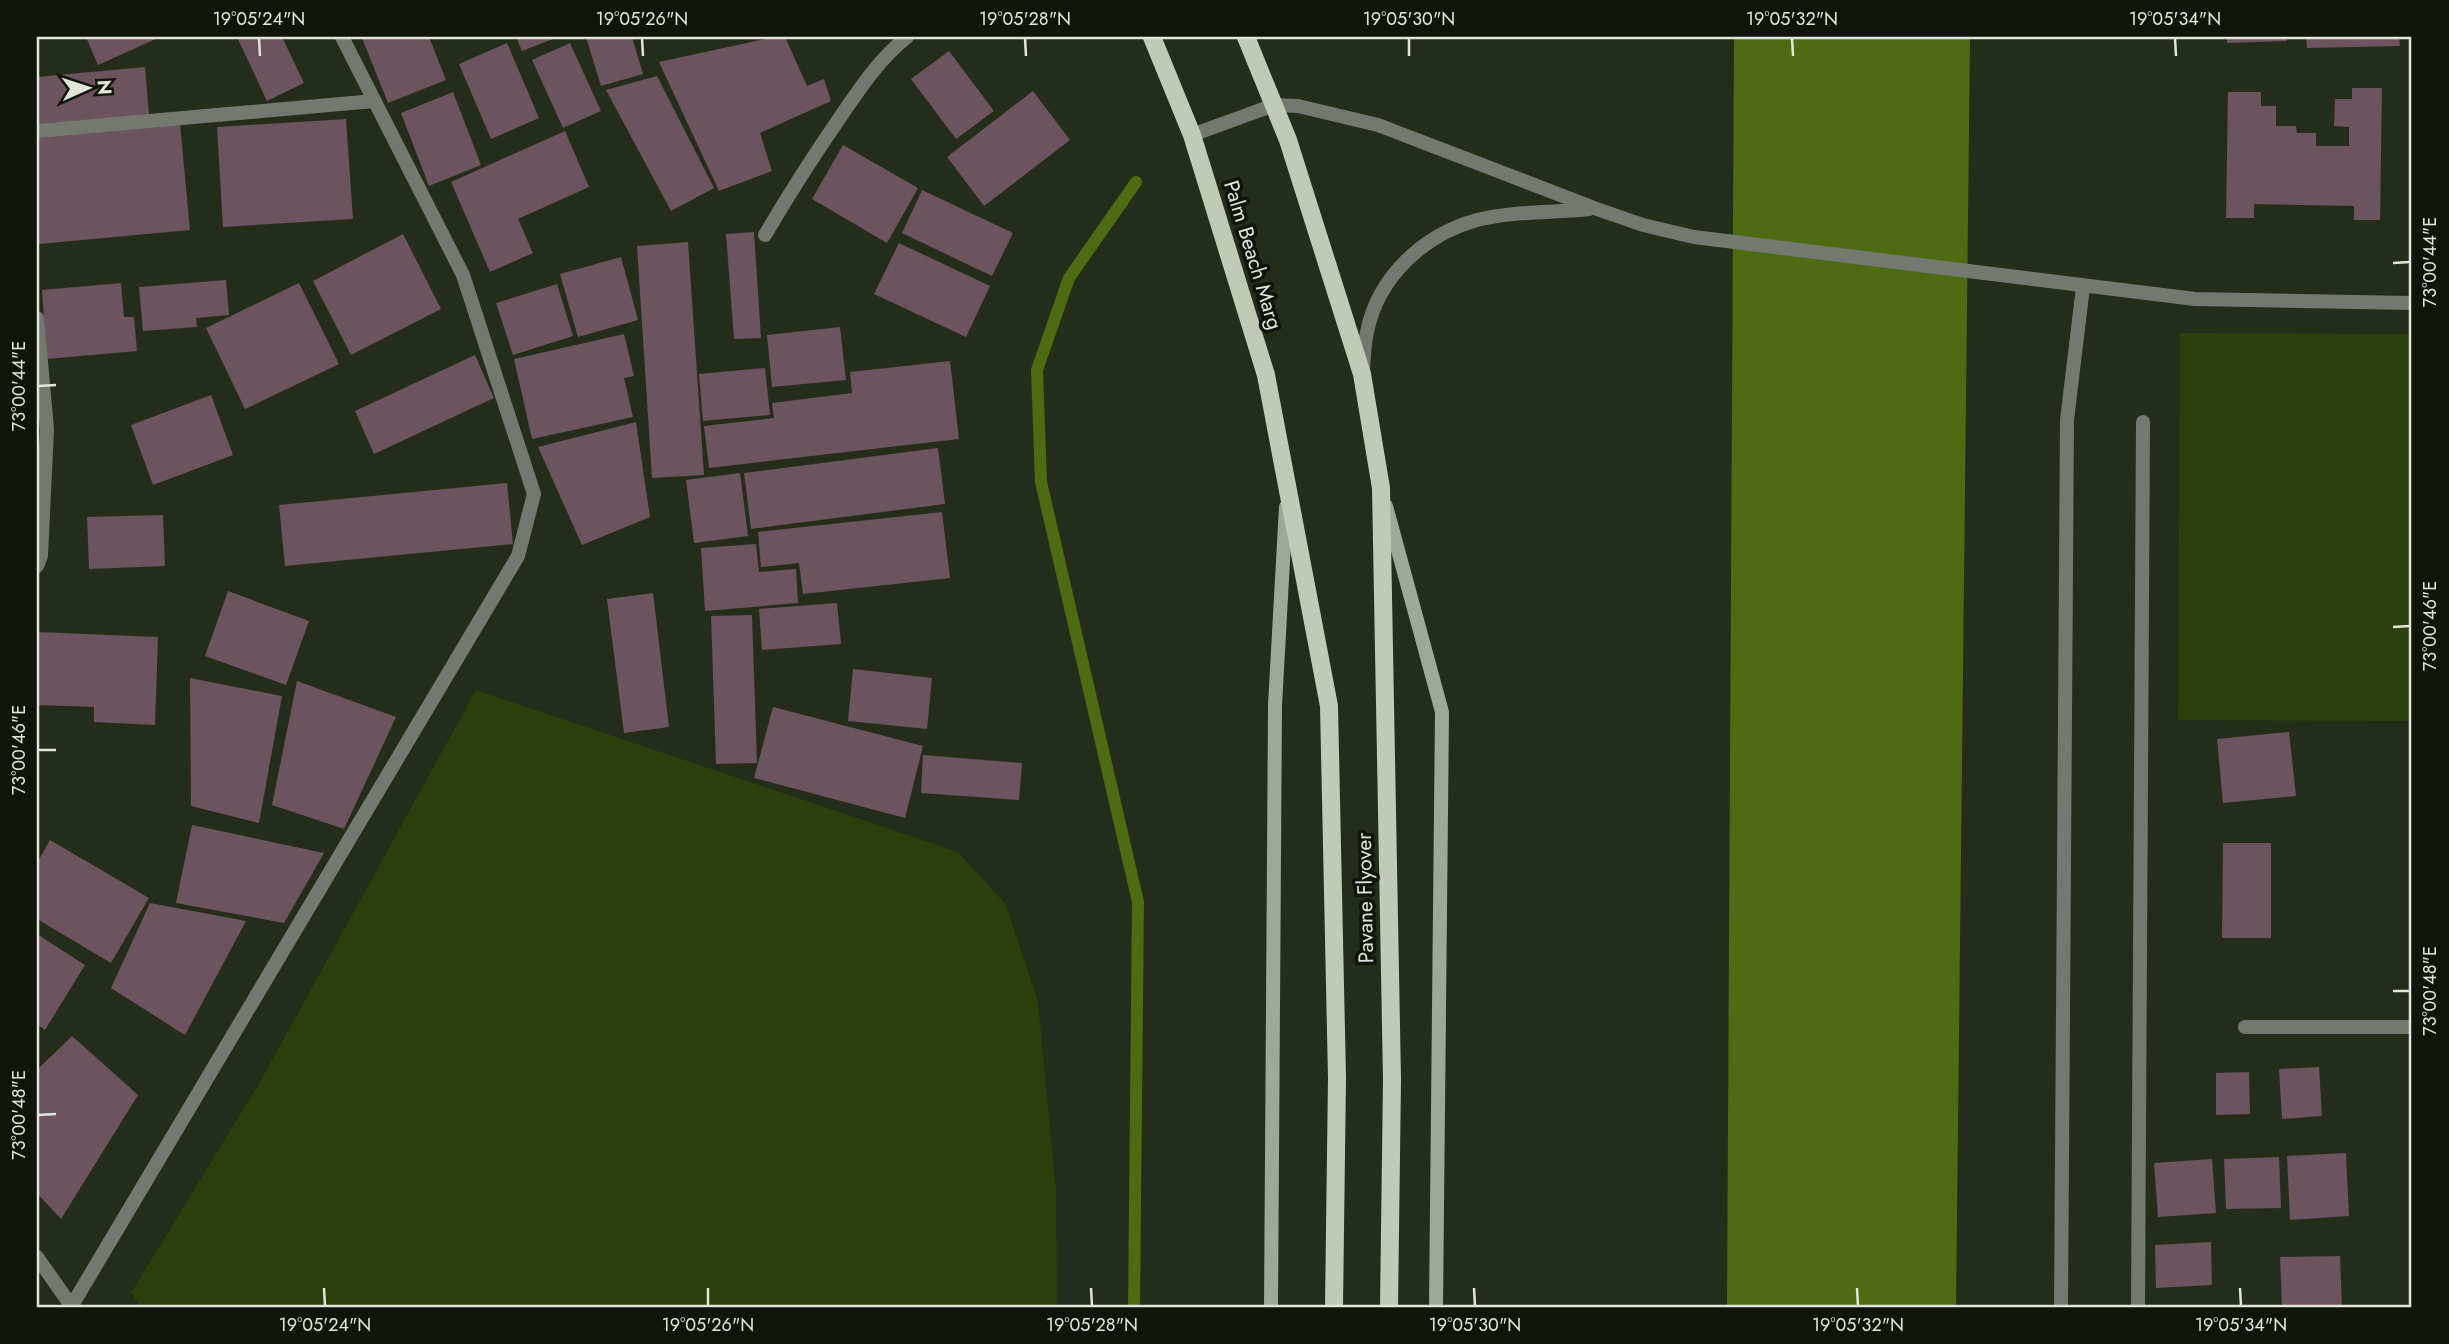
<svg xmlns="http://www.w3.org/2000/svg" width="2449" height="1344" viewBox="0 0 2449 1344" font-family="Jost,sans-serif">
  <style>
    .green { fill: #2b3e0b }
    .water { fill: #4c6b12 }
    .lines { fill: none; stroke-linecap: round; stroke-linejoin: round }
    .stream { stroke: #4c6b12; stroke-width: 12 }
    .building { fill: #6c535e }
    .lane { stroke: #74796f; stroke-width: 14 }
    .street { stroke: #74796f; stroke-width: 14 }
    .secondary { stroke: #9fa796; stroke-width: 14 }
    .primary { stroke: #c0cab4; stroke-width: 18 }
    .ticks { fill: none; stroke: #e0e7da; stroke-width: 2.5 }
    .labels { text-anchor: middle; stroke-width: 7; stroke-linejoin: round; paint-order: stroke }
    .street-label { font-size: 21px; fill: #e0e7da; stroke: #10140b }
    .neatline { fill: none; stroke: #e0e7da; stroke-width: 2.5 }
    .ticks-label { font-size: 18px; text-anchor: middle; fill: #e0e7da }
  </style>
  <rect width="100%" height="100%" fill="#242d19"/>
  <path class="green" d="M2180 333 2412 334V721L2178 720Z
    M476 690 958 852 1006 905 1038 1002 1056 1190 1057 1307H141L131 1293 260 1082Z"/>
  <path class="water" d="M1734 37H1970L1956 1307H1727Z"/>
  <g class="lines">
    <path class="stream" d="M1134 1307 1138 902 1041 482 1037 370 1069 278 1136 182"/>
  </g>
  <path class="building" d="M86 37H160L98 65Z
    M237 37H282L304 83 267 101Z
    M364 37H429L446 80 388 103 362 38Z
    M516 37H558L522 51Z
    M586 37H632L643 74 601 86Z
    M775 37H785L807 86 824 79 831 101 760 133 772 171 719 191 659 62Z
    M2227 37H2287V41L2227 43Z
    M2306 37H2399L2400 46 2307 48Z
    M507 43 539 118 491 139 459 64Z
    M570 43 601 111 563 128 532 60Z
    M949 51 994 111 956 139 911 79Z
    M145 67 149 115 37 124V77Z
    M657 76 714 188 671 211 606 90Z
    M2352 88H2382L2380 220H2354V206L2254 204V218H2226L2228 92H2261V106H2276V126H2296L2297 133H2316V146H2349V127L2334 126 2335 99H2352Z
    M1033 91 1070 140 984 206 947 157Z
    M453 92 481 165 429 186 401 113Z
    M346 119 353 219 223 227 217 127Z
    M180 124 190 230 39 244 37 217V137Z
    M565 131 589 187 518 219 533 253 490 272 451 182Z
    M843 145 918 188 887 243 812 199Z
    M922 190 1013 233 992 276 902 233Z
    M754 232 761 338 734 339 726 234Z
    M403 234 441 309 351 355 313 281Z
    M688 242 704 475 652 478 637 246Z
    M899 243 990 286 966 337 874 294Z
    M621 257 638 320 578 337 560 274Z
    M226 280 229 315 196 318 197 327 143 331 139 287Z
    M121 283 124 317H134L137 351 47 359 42 290Z
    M299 283 339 364 245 409 206 328Z
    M557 284 573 336 513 355 496 303Z
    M840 327 846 380 772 387 767 335Z
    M624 334 634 376 624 378 633 417 532 439 514 359Z
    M475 355 494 398 374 454 355 411Z
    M950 361 959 439 709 468 704 426 774 418 772 403 852 393 850 372Z
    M765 368 770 415 703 421 699 374Z
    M211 395 233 455 153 485 131 425Z
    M636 422 650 517 582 545 538 447Z
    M938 448 945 504 751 529 744 473Z
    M740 473 748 536 694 543 686 480Z
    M507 483 513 544 285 566 279 505Z
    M942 512 950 578 803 594 799 563 761 567 758 532Z
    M163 515 165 566 89 569 87 517Z
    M756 544 759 572 796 569 798 603 705 611 701 548Z
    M228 591 309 621 286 685 205 656Z
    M653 593 669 727 624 733 607 599Z
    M837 603 841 644 762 650 759 609Z
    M752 615 757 763 716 764 711 616Z
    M37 632 158 637 155 725 94 722V707L37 705Z
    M853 669 932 678 927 729 848 721Z
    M190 678 282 696 259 823 191 806Z
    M297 681 396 717 344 829 272 805Z
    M773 707 923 746 905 818 754 778Z
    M2289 732 2296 796 2223 803 2217 739Z
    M923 755 1022 763 1019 800 921 793Z
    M192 825 324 853 284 923 176 903Z
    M50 840 149 898 111 963 37 919V863Z
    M2223 843H2271V938H2222Z
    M150 903 246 921 185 1035 111 988Z
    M37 934 85 965 45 1030 37 1024Z
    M72 1036 138 1095 61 1219 37 1193V1070Z
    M2319 1067 2322 1116 2282 1119 2279 1069Z
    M2249 1072 2250 1114 2216 1115V1073Z
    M2346 1153 2349 1216 2290 1220 2287 1156Z
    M2279 1157 2281 1208 2226 1209 2224 1159Z
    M2212 1159 2216 1213 2158 1217 2154 1163Z
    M2211 1242 2212 1285 2156 1288 2155 1245Z
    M2340 1256 2342 1307H2282L2280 1257Z"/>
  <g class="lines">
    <path class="lane" d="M2245 1027H2412"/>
    <path class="street" d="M37 131 374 101
      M1192 135 1274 105 1298 106 1378 125 1594 208 1643 225 1694 237 2195 299 2412 303
      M765 235C789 194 814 155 841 116 860 88 880 58 907 37
      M37 318 47 429 41 556 37 566
      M1363 370C1364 357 1364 344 1367 332 1378 277 1423 235 1477 220 1513 211 1552 213 1589 209
      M37 1257 72 1307
      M71 1307 518 556 534 494 463 275 342 37
      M2061 1307 2067 420 2083 287
      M2138 1307 2143 422"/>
    <path class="secondary" d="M1386 506 1442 712 1436 1307
      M1271 1307 1275 705 1286 507"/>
    <path class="primary" d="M1152 37 1192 135 1266 375 1329 706 1337 1078 1334 1307
      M1246 37 1288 140 1362 374 1381 488 1392 1080 1389 1307"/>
  </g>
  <path class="ticks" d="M259 38 260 56M642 38 643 56M1025 38 1026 56M1409 38V56M1792 38 1793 56M2175 38 2176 56M2393 263 2410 262M38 386 56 385M2393 627 2410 626M38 750H56M2393 991H2410M38 1115 56 1114M324 1288 325 1306M708 1288V1306M1091 1288 1092 1306M1474 1288 1475 1306M1857 1288 1858 1306M2240 1288 2241 1306"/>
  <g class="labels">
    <g class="street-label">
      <text transform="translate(1253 255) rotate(73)" y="7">Palm Beach Marg</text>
      <text transform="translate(1365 898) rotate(-91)" y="7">Pavane Flyover</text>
    </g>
  </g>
  <rect width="2449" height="1344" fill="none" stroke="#10140b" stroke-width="77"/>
  <g transform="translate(88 88) rotate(87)" stroke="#10140b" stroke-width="5" paint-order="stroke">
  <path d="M0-5L12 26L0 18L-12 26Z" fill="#e0e7da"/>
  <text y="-10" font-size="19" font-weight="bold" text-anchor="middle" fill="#e0e7da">N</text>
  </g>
  <rect x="38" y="38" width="2372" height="1268" class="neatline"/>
  <g class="ticks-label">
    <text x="259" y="25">19°05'24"N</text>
    <text x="642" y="25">19°05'26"N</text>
    <text x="1025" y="25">19°05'28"N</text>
    <text x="1409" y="25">19°05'30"N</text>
    <text x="1792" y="25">19°05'32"N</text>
    <text x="2175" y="25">19°05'34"N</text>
    <text transform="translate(2430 262) rotate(-90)" y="6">73°00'44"E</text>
    <text transform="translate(19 386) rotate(-90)" y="6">73°00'44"E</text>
    <text transform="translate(2430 626) rotate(-90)" y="6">73°00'46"E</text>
    <text transform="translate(19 750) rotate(-90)" y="6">73°00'46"E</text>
    <text transform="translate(2430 991) rotate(-90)" y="6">73°00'48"E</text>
    <text transform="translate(19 1115) rotate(-90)" y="6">73°00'48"E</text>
    <text x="325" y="1331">19°05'24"N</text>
    <text x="708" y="1331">19°05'26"N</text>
    <text x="1092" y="1331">19°05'28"N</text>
    <text x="1475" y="1331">19°05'30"N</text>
    <text x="1858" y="1331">19°05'32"N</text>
    <text x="2241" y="1331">19°05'34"N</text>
  </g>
</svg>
